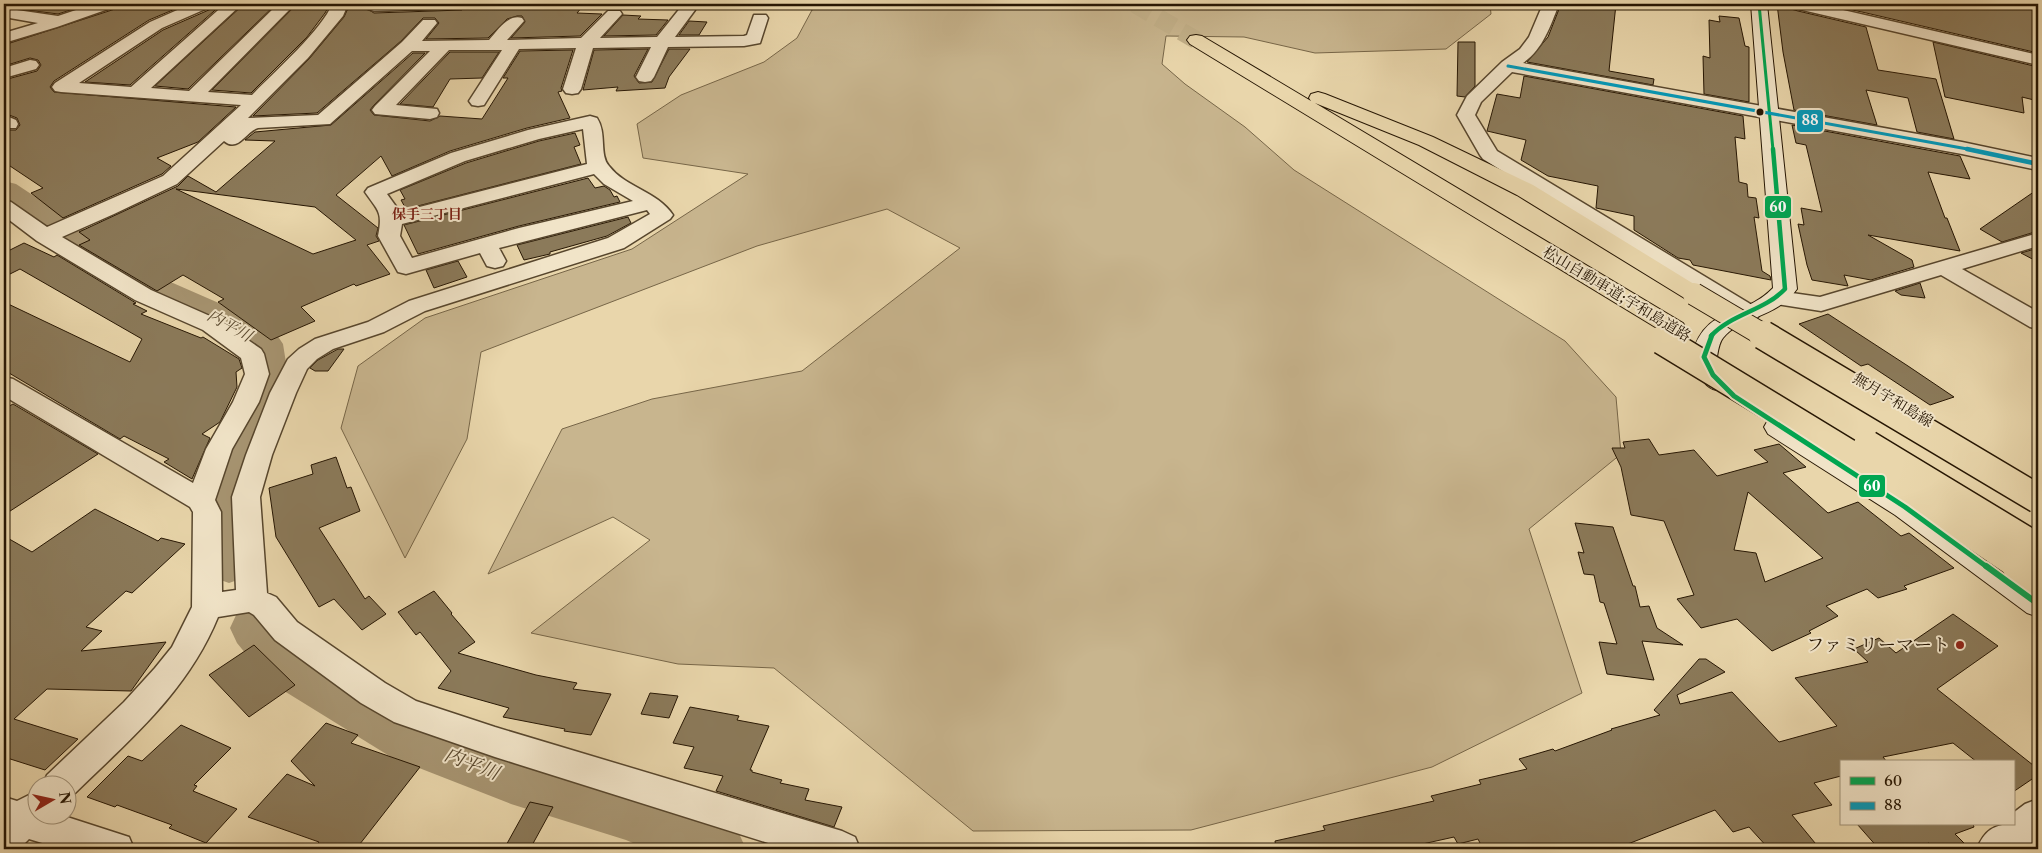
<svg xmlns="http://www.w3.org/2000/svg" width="2042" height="853" viewBox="0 0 2042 853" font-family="'Libre Caslon Text','Noto Serif JP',serif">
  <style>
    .green { fill: #c8b58e; stroke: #776648 }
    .water { fill: #a79572; stroke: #736246 }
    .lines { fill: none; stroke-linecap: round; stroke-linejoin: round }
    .shore { stroke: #66563a; stroke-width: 2 }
    .river { fill: #a79572; fill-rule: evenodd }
    .building { fill: #8b7a5a; stroke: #261603; fill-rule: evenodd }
    .highway-tunnel { stroke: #c2b089; stroke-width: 18; stroke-dasharray: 18 9; stroke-linecap: butt }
    .street-casing { stroke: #57462d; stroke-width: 3 }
    .secondary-casing { stroke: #261603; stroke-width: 2 }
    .highway-casing { stroke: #261603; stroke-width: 2 }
    .street { fill: #f1e4c8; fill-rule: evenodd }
    .secondary { fill: #f1e4c8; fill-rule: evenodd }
    .highway { fill: #e9d6ab; fill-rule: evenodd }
    .highway-bridge-far2-casing { stroke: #261603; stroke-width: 24; stroke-linecap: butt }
    .highway-bridge-far1-casing { stroke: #261603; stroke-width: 31; stroke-linecap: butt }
    .highway-bridge-casing { stroke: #261603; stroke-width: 38; stroke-linecap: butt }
    .highway-bridge-far2 { stroke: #e9d6ab; stroke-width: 22 }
    .highway-bridge-far1 { stroke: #e9d6ab; stroke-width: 28 }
    .highway-bridge { stroke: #e9d6ab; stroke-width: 35 }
    .bus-1-far3-casing { stroke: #f1e4c8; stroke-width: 5.5 }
    .bus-1-far2-casing { stroke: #f1e4c8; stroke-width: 8 }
    .bus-1-far1-casing { stroke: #f1e4c8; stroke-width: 9 }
    .bus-1-casing { stroke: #f1e4c8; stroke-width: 10 }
    .bus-2-far1-casing { stroke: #f1e4c8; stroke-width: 5.5 }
    .bus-2-casing { stroke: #f1e4c8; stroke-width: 8 }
    .bus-1-far3 { stroke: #00a651; stroke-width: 3 }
    .bus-1-far2 { stroke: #00a651; stroke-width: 4.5 }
    .bus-1-far1 { stroke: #00a651; stroke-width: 5 }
    .bus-1 { stroke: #00a651; stroke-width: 6 }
    .bus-2-far1 { stroke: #049aba; stroke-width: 3 }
    .bus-2 { stroke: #049aba; stroke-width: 4.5 }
    .bus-dot { fill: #261603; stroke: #f1e4c8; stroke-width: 2 }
    .poi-dot { fill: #8f2418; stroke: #f1e4c8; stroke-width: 2 }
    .labels { text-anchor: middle; stroke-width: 4; stroke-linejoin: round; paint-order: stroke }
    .far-neighbourhood-label { font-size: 14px; font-weight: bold; fill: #7a1f14; stroke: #f1e4c8 }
    .street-label { font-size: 15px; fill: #261603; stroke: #f1e4c8 }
    .water-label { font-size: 16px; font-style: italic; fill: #5a492f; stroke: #f1e4c8 }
    .near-poi-label { font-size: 18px; fill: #261603; stroke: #f1e4c8; text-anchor: end }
    .near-water-label { font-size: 19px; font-style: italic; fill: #5a492f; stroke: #f1e4c8 }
    .line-badge { stroke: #f1e4c8; stroke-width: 2 }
    .badge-label { font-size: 14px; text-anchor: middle; font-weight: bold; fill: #fff }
  </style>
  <rect width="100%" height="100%" fill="#e9d6ab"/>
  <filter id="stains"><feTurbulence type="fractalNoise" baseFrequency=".004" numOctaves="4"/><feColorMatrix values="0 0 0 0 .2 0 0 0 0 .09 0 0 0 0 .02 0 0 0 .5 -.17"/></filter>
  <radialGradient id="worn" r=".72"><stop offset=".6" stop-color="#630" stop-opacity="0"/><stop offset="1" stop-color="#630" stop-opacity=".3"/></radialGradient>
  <path class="green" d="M821 4H1490L1491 14 1446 49 1315 53 1244 37 1166 36 1162 64 1185 84 1245 127 1294 170 1565 341 1616 397 1621 454 1529 529 1582 693 1432 767 1191 830 973 831 774 668 678 664 531 633 650 540 613 517 488 574 562 429 652 399 802 371 960 248 887 209 757 246 481 352 467 439 405 558 341 428 358 366 425 318 632 249 748 174 643 158 637 124 681 95 764 62 797 38 812 10Z"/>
  <path class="water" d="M561 772 633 803 667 823 757 849H686L647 825 552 786Z"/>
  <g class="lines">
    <path class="shore" d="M562 779V784L589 795 592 794 591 791 572 783
      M687 849 685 843 671 834V830L739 849"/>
    <path class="river" d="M4 181 16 184 150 273 244 314 277 335 283 344 287 369 280 400 256 468 253 564 246 577 229 583 212 577 205 564 212 468 238 400 247 369 244 349 216 330 124 289 4 206Z
      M255 607 273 613 304 651 430 723 511 752 632 788 737 829 746 849H647L626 840 511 804 391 757 268 681 237 643 230 628 237 613Z"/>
  </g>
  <path class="building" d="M28 4H89L58 14 27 10Z
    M118 4H187L149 20 54 81 50 87 54 92 236 107 198 142 157 158 171 166 162 174 63 218 31 193 43 188 4 162V130H16L20 125 17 118 4 113V80L37 71 41 65 38 60 30 58 4 66V45L115 9Z
    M214 4H222L130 85 85 82 163 30 211 9Z
    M244 4H276L188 89 155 86Z
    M297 4H330L325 13 307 37 251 93 212 90Z
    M350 4H365L364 7 374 13 462 10 465 4H487L484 8 583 6 577 13 602 14 580 36 511 38 525 22 522 16H517L507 19 488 38 426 39 439 23 435 18H423L401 41 317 113 253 116 309 59 344 17Z
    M1561 4H1616L1609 71 1654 79 1653 85 1527 62 1548 37Z
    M1777 4H1788L1791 9 1798 11 1866 27 1878 70 1936 79 1954 139 1917 132 1908 98 1866 90 1877 125 1794 110 1783 52Z
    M1824 4H2038V53L1862 12Z
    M623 15 641 16 638 19 668 20 656 35 604 36Z
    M1719 16 1739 18 1745 46 1749 47V102L1704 94 1703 56 1710 58 1709 20 1720 22Z
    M689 21 707 22 699 35H679Z
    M1458 42H1475V86L1465 97 1457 96Z
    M1933 42 2038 67V101L2022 97 2024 113 1945 97Z
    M648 49 634 76 639 83 652 82 669 49H690L669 77 665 88 616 91 618 87 583 90 594 50Z
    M573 50 561 88 562 91 558 92 570 118 527 128 450 151 392 176 381 156 336 195 378 228 376 236 379 241 367 245 390 274 356 286 354 284 301 307 315 321 271 340 218 302 224 299 183 275 157 291 79 245 90 240 79 232 178 186 188 176 216 192 275 141 245 140 255 132 331 125 413 53H425L374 105 370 110 374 115 430 121 440 116 482 119 508 78H503L520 51ZM176 189 315 207 356 240 313 254Z
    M450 52H499L482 78 450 79 433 107 400 104Z
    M1524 76 1743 116 1745 139 1735 137 1739 182 1747 184 1748 197 1756 198 1759 218 1754 217 1762 271 1770 276 1771 280 1693 265 1690 260 1678 258 1634 230V216L1596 208 1598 186 1548 176 1521 160 1526 140 1487 131 1497 94 1520 98Z
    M1792 125 1960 156 1970 179 1928 172 1945 218H1947L1960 251 1868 235 1912 260 1914 267 1871 280 1844 275 1848 286 1812 280 1807 265 1798 224 1804 225 1801 208 1822 212 1806 145 1796 143Z
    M575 133 580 145 574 147 581 164 406 209 401 200 405 199 400 190 466 163 539 141Z
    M588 178 595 188 604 186 610 190 614 197 617 196 620 202 519 226 418 254 404 225Z
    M2038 189V231L2002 242 1980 229Z
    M628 217 631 223 607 236 550 252V254L524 260 517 245Z
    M24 243 54 257 57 255 136 303 133 304 147 311 141 314 201 338 203 337 239 359 242 368 236 372 237 387 220 422 202 434 210 438 192 479 164 462 169 459 124 436 120 439 4 370V302L130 362 142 339 20 269 4 277V253Z
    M2038 248V262L2021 253Z
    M458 261 467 277 434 288 426 270Z
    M1920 283 1925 298 1901 295 1895 291Z
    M1828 314 1908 366 1954 397 1930 405 1868 364 1861 366 1799 324Z
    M338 349H344L328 371H315L310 368 318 360Z
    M13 404 98 454 4 515V409Z
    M1649 439 1659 455 1694 450 1717 476 1768 462 1754 450 1779 444 1806 467 1783 473 1828 513 1858 502 1901 536 1909 533 1954 568 1904 586 1907 589 1878 598 1867 589 1826 606 1838 616 1809 631 1811 633 1772 651 1737 619 1701 628 1677 599 1694 595 1664 521 1631 515 1621 467 1612 448H1625L1623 442ZM1748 492 1823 558 1765 582 1756 553 1734 550Z
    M336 457 347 488 351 487 360 511 319 528 365 599 369 596 386 614 362 630 334 599 319 607 276 537 269 488 313 474 311 465Z
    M95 509 158 541 161 538 185 544 132 593 126 591 86 627 102 631 81 651 166 642 131 691 47 689 14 719 78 739 45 770 4 757V536L32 552Z
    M1575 523 1613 527 1633 586H1635L1640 607 1649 606 1657 628 1683 645 1642 641 1654 680 1607 674 1599 642 1617 644 1604 603 1600 602 1594 575 1584 574 1578 552 1584 553Z
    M434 591 452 613 451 614 475 642 458 653 536 675 577 683 573 689 611 694 591 735 564 731 565 729 503 717 509 708 438 688 451 671 420 632 416 635 398 612Z
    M1953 614 1998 646 1937 689 2038 769V775L2013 792V762H1977L1953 743 1883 757 1887 762H1841V776L1814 783 1832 805 1792 815 1820 849H1769L1749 827 1733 832 1715 810 1615 849H1483L1478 839 1458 844 1454 837 1400 849H1276L1275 841 1325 830 1323 826 1434 801 1431 796 1481 784 1479 780 1527 769 1519 759 1553 749 1555 751 1612 730 1611 729 1660 715 1654 710 1699 659H1706L1725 672 1677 695 1680 704 1732 692 1779 742 1837 726 1795 678 1868 662 1854 649 1879 638 1896 653Z
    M254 645 295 685 249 717 209 675Z
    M650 693 678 696 669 718 641 714Z
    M690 707 739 716 737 720 769 726 750 770H752V772L782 780 780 783 809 789 805 800 842 807 834 827 716 791 723 776 684 768 694 747 673 743Z
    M326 723 358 735 351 743 420 767 356 849H313L319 842 248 817 287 774 315 786 291 761Z
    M181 725 231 748 194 785 197 786 193 791 237 809 206 843 169 828 172 825 117 805 115 807 87 797 128 756 142 761Z
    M530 802 553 807 530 849H504Z
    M1857 824H1973L1974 827 1955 834 1964 843 1945 849H1935L1929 843 1911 849H1879Z"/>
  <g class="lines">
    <path class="highway-tunnel" d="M1135 4 1196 40"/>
    <defs>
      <path id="street" d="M94 4H116L114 7 57 27 4 43V33L38 23 4 17V11L10 9 58 16Z
        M191 4H212L210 7 162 28 79 83 131 87 225 4H242L151 88 189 91 278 4H295L208 92 252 95C272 74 323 29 332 4H348L343 16 308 58 248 118 318 115 402 42 423 20H435L437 23 422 41 489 40C498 30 508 14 522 18L524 21 507 40 581 38 608 11H620L622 14 600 38 657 37 681 7H693L695 10 675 37 744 36 747 35 754 15H766L768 18 760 43 744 46 668 47 654 77 651 81 645 82 639 81 636 77 651 47 593 48 581 89 578 93 572 94 566 93 563 89 576 48 519 49 484 105 478 106 472 105 469 101 502 50H449L396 105 437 109 439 113 437 117 430 119 375 114 372 110 375 106 430 51H412L330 124 258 128C246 131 238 153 224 141L177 184 114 214 62 237 151 290 219 320 261 349 264 354 269 374 259 402 232 449 215 500 221 512 222 592 236 590 232 497 246 455 270 393 288 359 299 349 315 339 368 322 409 301 608 238 650 214 647 210 499 248 506 261 503 266 495 268 487 266 480 253 406 274 398 272 378 236C383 211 378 211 365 192L368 188 451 153 528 130 590 116 597 118C607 133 599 155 609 166 626 188 657 191 673 215L670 219 624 248 425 311 384 332 333 349 317 359 307 369 296 393 272 455 260 497 267 593 276 597 297 622 385 683 416 701 495 727 842 831 855 837 860 849H787L495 757 394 722 361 703 275 640 254 615 249 612 218 617C187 693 128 741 71 797L68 799V786H42L47 775 124 702 155 668 172 647 192 607 193 512 190 507 4 396V377L13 379 193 483 206 449 233 402 245 374 241 358 203 330 135 300 37 241 4 216V200L11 202 47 227 163 176 241 105 61 92 55 91 52 87 55 83 150 22ZM583 129 587 164 400 212 387 194 465 161 539 139ZM594 174 604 184 633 201 519 228 412 258 400 236 402 224Z
        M367 4H444L442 7 436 9 374 11 368 9Z
        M1543 4H1559C1550 27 1543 49 1523 63L1962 142 2038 158V170L1962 154 1512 72 1481 102 1475 115 1497 151 1757 308 1761 313 1757 318 1749 320 1741 318 1483 159 1480 155 1457 115 1467 96 1502 62 1520 49 1529 37Z
        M1790 4H1817L2038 55V65L1798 9 1792 7Z
        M30 60 36 61 39 65 36 69 4 78V68Z
        M4 115 16 120 18 124 16 128H4Z
        M2038 233V246L1962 269 2038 312V329L2030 327 1941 275 1821 311 1770 303 1766 298 1770 293 1778 291 1820 297Z
        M33 793 38 795V816H64L129 837 134 849H62L29 839 19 849H4V797L17 801Z
        M2038 799V838L2024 849H1977C1984 831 1994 824 2013 824V813L2025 804Z"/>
      <path id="secondary" d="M1751 4H1767L1797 289C1777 318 1740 316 1723 338 1719 343 1718 351 1717 357L1733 383 1729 389C1705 396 1700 375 1691 357 1706 303 1742 320 1773 288Z
        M1778 418 1788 420 1915 499 2038 587V617L2027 613 1895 515 1768 434 1764 427 1768 420Z"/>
      <path id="highway" d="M1196 35 1202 36 1311 101 1309 98 1311 94 1318 92 1325 94 1433 137 1533 185 1702 289 1706 294 1702 299 1694 301 1686 299 1517 195 1419 145 1315 103 1683 323 1686 328 1683 333 1674 336 1665 333 1190 44 1187 40 1190 36Z"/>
    </defs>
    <use href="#street" class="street-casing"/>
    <use href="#secondary" class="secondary-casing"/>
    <use href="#highway" class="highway-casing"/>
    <use href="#street" class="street"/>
    <use href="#secondary" class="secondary"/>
    <use href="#highway" class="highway"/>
    <defs>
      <path id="highway-bridge-far2" d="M1694 294 1765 336"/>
      <path id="highway-bridge-far1" d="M1763 335 2038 499
        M1662 340 1900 485 2021 567
        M1868 445 2038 548"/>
      <path id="highway-bridge" d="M2020 566 2038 579"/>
    </defs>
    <use href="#highway-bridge-far2" class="highway-bridge-far2-casing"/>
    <use href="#highway-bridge-far1" class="highway-bridge-far1-casing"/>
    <use href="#highway-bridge" class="highway-bridge-casing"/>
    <use href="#highway-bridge-far2" class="highway-bridge-far2"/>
    <use href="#highway-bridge-far1" class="highway-bridge-far1"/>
    <use href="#highway-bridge" class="highway-bridge"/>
    <defs>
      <path id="bus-1-far3" d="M1759 4 1773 150"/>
      <path id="bus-1-far2" d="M1711 336C1731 314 1764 311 1785 289L1773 149"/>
      <path id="bus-1-far1" d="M1712 335 1704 357 1713 375 1734 396 1905 507 1987 567"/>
      <path id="bus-1" d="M1986 566 2038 604"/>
      <path id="bus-2-far1" d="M1508 66 1973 150"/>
      <path id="bus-2" d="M1967 149 2038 164"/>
    </defs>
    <use href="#bus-1-far3" class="bus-1-far3-casing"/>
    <use href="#bus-1-far2" class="bus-1-far2-casing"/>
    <use href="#bus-1-far1" class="bus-1-far1-casing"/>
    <use href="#bus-1" class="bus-1-casing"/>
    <use href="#bus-2-far1" class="bus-2-far1-casing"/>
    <use href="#bus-2" class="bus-2-casing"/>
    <use href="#bus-1-far3" class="bus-1-far3"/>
    <use href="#bus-1-far2" class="bus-1-far2"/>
    <use href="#bus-1-far1" class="bus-1-far1"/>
    <use href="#bus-1" class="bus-1"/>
    <use href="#bus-2-far1" class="bus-2-far1"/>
    <use href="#bus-2" class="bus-2"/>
  </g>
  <circle class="bus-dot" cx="1760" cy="112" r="4.5"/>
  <circle class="poi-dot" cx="1960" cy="645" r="5"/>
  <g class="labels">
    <g class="far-neighbourhood-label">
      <text x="427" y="219">保手三丁目</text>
    </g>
    <g class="street-label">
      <text transform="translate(1617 294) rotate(31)" y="5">松山自動車道;宇和島道路</text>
      <text transform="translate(1893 400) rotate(31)" y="5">無月宇和島線</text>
    </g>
    <g class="water-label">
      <text transform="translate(230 325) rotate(29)" y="6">内平川</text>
    </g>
    <g class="near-poi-label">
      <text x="1950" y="651">ファミリーマート</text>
    </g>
    <g class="near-water-label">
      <text transform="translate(472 763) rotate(21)" y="7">内平川</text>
    </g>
  </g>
  <g class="line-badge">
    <rect x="1796" y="109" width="28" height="24" rx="5" fill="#049aba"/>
    <rect x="1764" y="195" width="28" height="24" rx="5" fill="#00a651"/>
    <rect x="1858" y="474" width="28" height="24" rx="5" fill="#00a651"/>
  </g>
  <g class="badge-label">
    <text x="1810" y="125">88</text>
    <text x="1778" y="212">60</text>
    <text x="1872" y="491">60</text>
  </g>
  <rect width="2042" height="853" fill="none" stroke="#e9d6ab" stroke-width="20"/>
  <rect x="5" y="5" width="2032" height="843" fill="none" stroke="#261603" stroke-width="2.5"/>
  <rect x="10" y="10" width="2022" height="833" fill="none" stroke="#261603"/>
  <rect x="1840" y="760" width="175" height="65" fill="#f1e4c8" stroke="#a09279"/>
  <rect x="1850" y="777" width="25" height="8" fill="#00a651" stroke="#a09279"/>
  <text x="1884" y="786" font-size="15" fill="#261603">60</text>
  <rect x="1850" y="802" width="25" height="8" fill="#049aba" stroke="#a09279"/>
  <text x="1884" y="810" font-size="15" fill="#261603">88</text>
  <g transform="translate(52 800) rotate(81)"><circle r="24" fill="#f1e4c8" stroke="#a09279"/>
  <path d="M0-4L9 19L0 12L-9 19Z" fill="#8f2418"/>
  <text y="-8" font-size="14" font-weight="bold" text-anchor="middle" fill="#261603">N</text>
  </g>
  <rect width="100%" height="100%" filter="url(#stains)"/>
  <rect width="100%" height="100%" fill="url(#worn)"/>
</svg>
